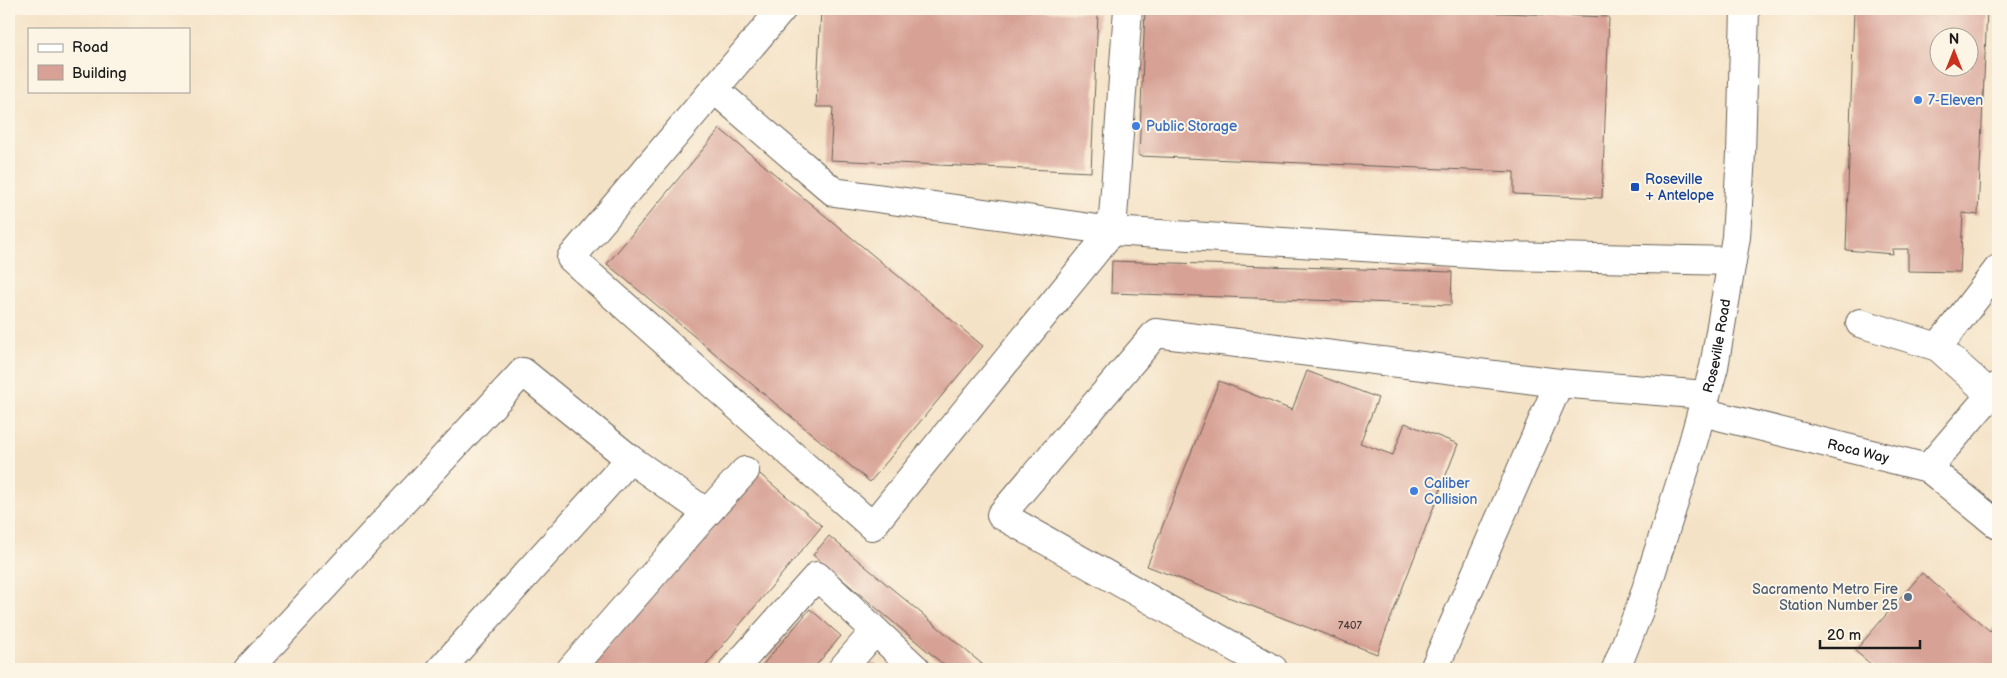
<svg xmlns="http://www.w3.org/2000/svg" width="2007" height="678" viewBox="0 0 2007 678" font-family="'Balsamiq Sans',sans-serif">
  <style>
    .building { fill: #d7a195; fill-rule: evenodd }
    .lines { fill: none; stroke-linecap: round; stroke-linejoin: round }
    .minor-casing { stroke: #686158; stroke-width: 30 }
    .major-casing { stroke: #686158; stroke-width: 30 }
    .minor { stroke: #fff; stroke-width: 28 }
    .major { stroke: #fff; stroke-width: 28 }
    .shop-dot { fill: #3f7fe0; stroke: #fcf5e5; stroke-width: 2 }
    .transit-dot { fill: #1a4fb4; stroke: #fcf5e5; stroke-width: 2 }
    .service-dot { fill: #5c6f8a; stroke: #fcf5e5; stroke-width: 2 }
    .labels { text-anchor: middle; stroke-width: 4; stroke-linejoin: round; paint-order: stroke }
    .number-label { font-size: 11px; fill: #4b3d3a }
    .shop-label { font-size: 14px; fill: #366cbe; stroke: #fcf5e5; text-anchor: start }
    .transit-label { font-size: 14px; fill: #164399; stroke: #fcf5e5; text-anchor: start }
    .street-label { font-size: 14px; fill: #1c1c1c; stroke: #fcf5e5 }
    .service-label { font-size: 14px; fill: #4e5e75; stroke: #fcf5e5; text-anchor: end }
  </style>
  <rect width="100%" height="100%" fill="#fcf5e5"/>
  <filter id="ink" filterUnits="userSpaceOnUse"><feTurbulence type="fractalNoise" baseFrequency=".02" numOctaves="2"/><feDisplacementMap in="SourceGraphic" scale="10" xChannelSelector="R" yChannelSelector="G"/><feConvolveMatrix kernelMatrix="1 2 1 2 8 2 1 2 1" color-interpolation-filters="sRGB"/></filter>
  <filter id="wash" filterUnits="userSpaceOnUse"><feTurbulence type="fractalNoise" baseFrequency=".0096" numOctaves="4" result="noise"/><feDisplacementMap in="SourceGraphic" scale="20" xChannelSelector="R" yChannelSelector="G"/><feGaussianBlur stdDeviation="1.12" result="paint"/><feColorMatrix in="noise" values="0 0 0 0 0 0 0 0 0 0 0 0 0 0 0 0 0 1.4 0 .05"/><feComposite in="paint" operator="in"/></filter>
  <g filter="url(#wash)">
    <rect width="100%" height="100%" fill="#f4e2c6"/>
    <g id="blocks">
      <path class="building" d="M821 9H992L1098 13 1091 172 830 160 833 107H816Z
        M1145 9H1399L1609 17 1602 198 1514 194V172L1139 156Z
        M1854 9H1987L1978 215 1963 213 1960 272 1908 271V249H1892L1893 254 1846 250ZM1940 38H1970V68H1940Z
        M720 129 983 346 870 482 607 264Z
        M1112 261 1452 272 1451 305 1111 293Z
        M1307 371 1378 398 1360 443 1393 455 1405 423 1458 444 1377 654 1147 566 1219 381 1292 410Z
        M755 470 822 526 703 669H589Z
        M829 536 988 669H949L813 555Z
        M1922 573 1990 631 1998 622V669H1877L1855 651Z
        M810 609 841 636 813 669H759Z
        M872 663 880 669H866Z"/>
    </g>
  </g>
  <g filter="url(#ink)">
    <use href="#blocks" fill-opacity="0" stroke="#686158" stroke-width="1"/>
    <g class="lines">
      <defs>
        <g id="minor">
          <path d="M782 9 571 258 872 526 1112 231 1128 9"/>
          <path d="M714 89 834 192 1112 231 1503 256 1732 261"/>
          <path d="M1860 323 1938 347 1998 269"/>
          <path d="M1938 347 1991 395"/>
          <path id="s1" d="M1702 412 1928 468 1998 525"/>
          <path d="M1928 468 1998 386"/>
          <path d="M707 513 745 471"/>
          <path d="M248 669 523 372 630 459 441 669"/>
          <path d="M571 669 707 513 630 459"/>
          <path d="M734 669 817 576 916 669"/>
          <path d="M842 669 875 631"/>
          <path d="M1273 669 1001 515 1156 333 1559 383 1706 395"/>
          <path d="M1434 669 1559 383"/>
        </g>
        <g id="major">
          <path id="s2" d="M1616 669 1640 608 1690 453 1714 367 1736 237 1741 154 1745 9"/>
        </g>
      </defs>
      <use href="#minor" class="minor-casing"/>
      <use href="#major" class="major-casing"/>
      <use href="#minor" class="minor"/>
      <use href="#major" class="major"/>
    </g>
  </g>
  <g class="shop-dot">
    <circle cx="1918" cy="100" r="5"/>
    <circle cx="1136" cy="126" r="5"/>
    <circle cx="1414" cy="491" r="5"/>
  </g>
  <rect class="transit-dot" x="1630" y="182" width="10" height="10" rx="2.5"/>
  <circle class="service-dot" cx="1908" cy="597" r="5"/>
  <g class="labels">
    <g class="number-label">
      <text x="1350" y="629">7407</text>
    </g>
    <g class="shop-label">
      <text x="1928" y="105">7-Eleven</text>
      <text x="1146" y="131">Public Storage</text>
      <text x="1424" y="488">Caliber<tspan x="1424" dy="16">Collision</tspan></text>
    </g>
    <g class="transit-label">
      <text x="1645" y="184">Roseville<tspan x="1645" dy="16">+ Antelope</tspan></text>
    </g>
    <g class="street-label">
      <text dy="5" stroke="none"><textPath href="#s2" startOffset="339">Roseville Road</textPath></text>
      <text dy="5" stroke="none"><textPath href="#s1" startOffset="161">Roca Way</textPath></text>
    </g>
    <g class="service-label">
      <text x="1898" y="594">Sacramento Metro Fire<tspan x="1898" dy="16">Station Number 25</tspan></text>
    </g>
  </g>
  <rect width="2007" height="678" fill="none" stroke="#fcf5e5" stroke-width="30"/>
  <rect x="28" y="28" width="162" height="65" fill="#fcf5e5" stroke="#a29e95"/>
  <rect x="38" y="44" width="25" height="8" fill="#ffffff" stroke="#a29e95"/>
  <text x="72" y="52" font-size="15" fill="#1c1c1c">Road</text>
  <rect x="38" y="65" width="25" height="15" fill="#d7a195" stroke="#a29e95"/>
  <text x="72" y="78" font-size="15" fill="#1c1c1c">Building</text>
  <g transform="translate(1954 52)"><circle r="24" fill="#fcf5e5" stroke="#a29e95"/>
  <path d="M0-4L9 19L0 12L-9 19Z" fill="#c8321e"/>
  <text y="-8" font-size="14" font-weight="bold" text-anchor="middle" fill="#1c1c1c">N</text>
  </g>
  <path d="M1820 640v8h100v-8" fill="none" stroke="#1c1c1c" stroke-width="2.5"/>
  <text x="1827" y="640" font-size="15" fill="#1c1c1c" stroke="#fcf5e5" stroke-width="4" paint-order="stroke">20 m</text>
</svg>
